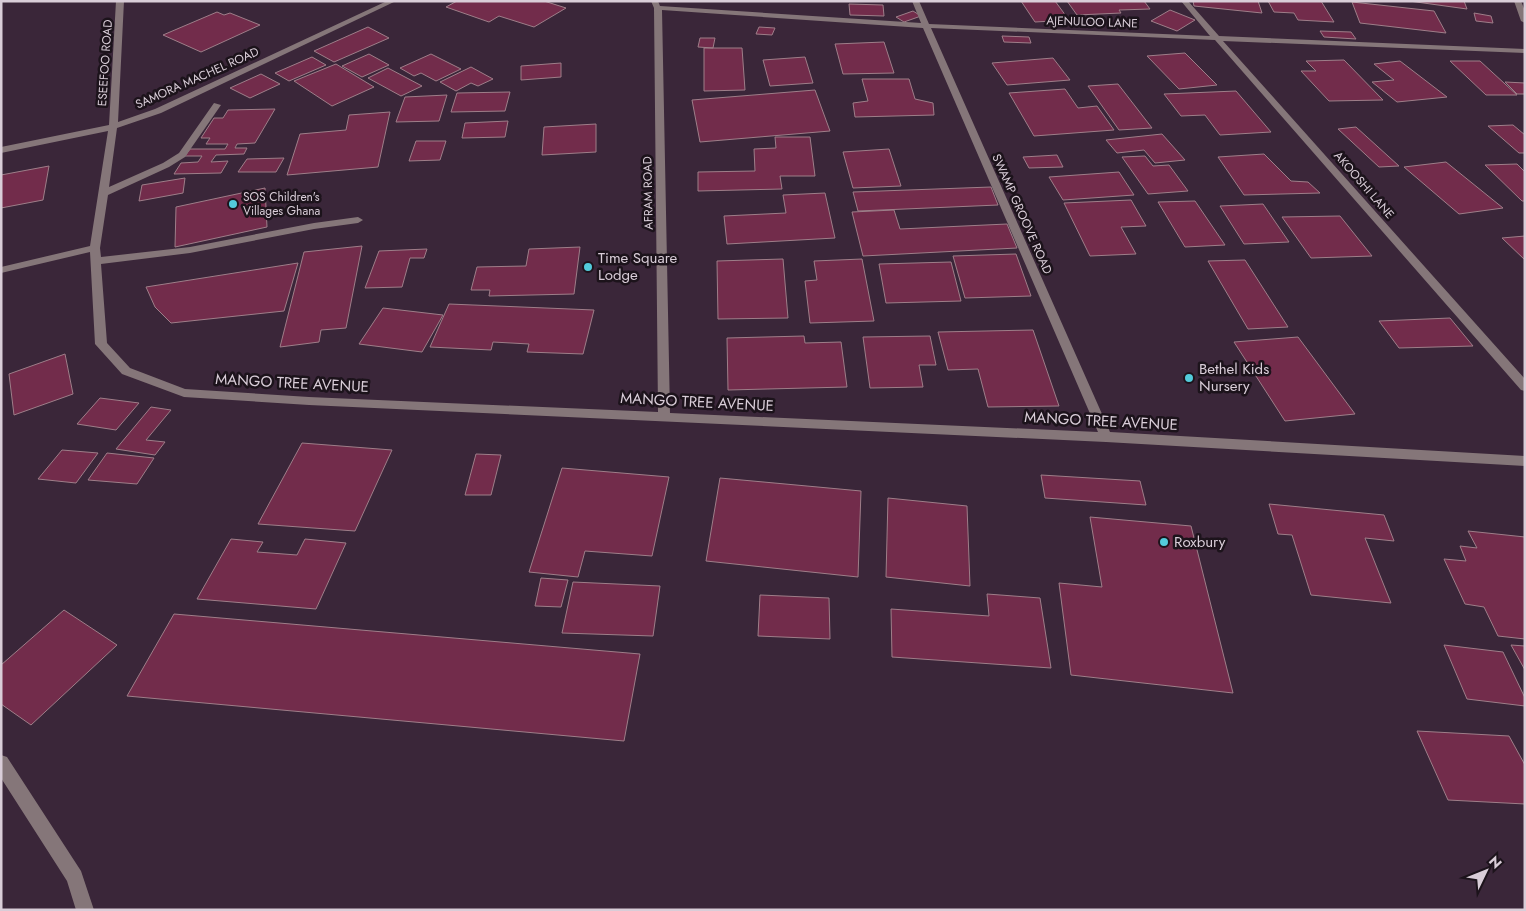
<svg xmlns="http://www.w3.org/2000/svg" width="1526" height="911" viewBox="0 0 1526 911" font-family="Jost,sans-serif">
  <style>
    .building { fill: #722c4b; stroke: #9e7e89 }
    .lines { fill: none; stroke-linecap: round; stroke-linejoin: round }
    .minor { fill: #857679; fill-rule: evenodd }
    .poi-dot { fill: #53cbdb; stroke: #1c131b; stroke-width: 2 }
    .labels { text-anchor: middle; stroke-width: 5; stroke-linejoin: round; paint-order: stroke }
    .far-street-label { font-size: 12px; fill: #d9cdd8; stroke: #1c131b }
    .far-poi-label { font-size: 12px; fill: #d9cdd8; stroke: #1c131b; text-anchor: start }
    .poi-label { font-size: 15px; fill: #d9cdd8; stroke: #1c131b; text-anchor: start }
    .street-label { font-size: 15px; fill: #d9cdd8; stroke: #1c131b }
  </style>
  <rect width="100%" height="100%" fill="#3a2639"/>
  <path class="building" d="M457 1H544L566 8 534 27 499 16 489 22 446 7Z
    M1021 1H1055L1069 20 1035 22Z
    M1067 1H1144L1150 9 1119 10 1121 13 1077 15Z
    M1193 1H1258L1262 13 1194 6Z
    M1268 1H1321L1334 22 1298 20 1294 13 1274 12Z
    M1409 1H1464L1467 9Z
    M1352 2 1434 11 1446 33 1360 23Z
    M849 4 883 5 884 16 850 15Z
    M1170 10 1195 20 1177 31 1151 21Z
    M913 11 921 16 904 22 896 17Z
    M217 12 224 15 230 13 260 25 201 52 163 35Z
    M1474 13 1491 16 1493 23 1476 21Z
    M368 27 389 38 334 62 314 51Z
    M759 27 775 28 772 35 756 34Z
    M1320 31 1351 32 1356 39 1324 37Z
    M1002 36 1029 37 1031 43 1004 42Z
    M700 38H715L713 48 698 47Z
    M884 42 894 73 843 74 835 44Z
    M704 48H742L745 90 704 91Z
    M1185 53 1217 85 1179 89 1147 56Z
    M369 54 389 65 362 77 342 66Z
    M431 54 461 69 436 81 421 73 414 76 400 68Z
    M312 57 326 65 289 81 275 73Z
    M805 57 813 83 770 86 763 60Z
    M1053 58 1070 80 1007 85 992 63Z
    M1344 60 1383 100 1329 101 1301 71H1316L1306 61Z
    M1400 61 1447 97 1397 102 1372 82 1394 80 1374 64Z
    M1450 61H1480L1517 95H1486Z
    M561 63V77L521 80V66Z
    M336 64 374 87 332 106 294 81Z
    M471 67 493 79 478 86 471 83 456 91 440 82Z
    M388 68 422 86 401 96 368 78Z
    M261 74 280 84 250 98 230 88Z
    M862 79H909L915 99 933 103 934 115 855 117 853 103 868 101Z
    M1505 82 1525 83V94H1517Z
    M1118 84 1152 128 1119 130 1088 86Z
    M1065 89 1078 108 1097 106 1114 130 1034 136 1009 93Z
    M815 90 830 131 700 142 692 100Z
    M1236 91 1271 132 1220 135 1205 115 1181 116 1164 94Z
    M510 92 505 111 451 112 457 93Z
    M447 95 439 121 396 122 405 97Z
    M275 109 255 143 237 144 235 148H247L244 154 216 155 211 162 228 161 221 173 174 174 181 163 198 162 202 156H185L190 149H225L228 144H206L210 138H201L214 118H223L228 110Z
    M390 112 378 167 287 175 300 134 346 130 349 115Z
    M508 121 505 137 462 138 465 123Z
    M596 124V152L542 155 544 127Z
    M1513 125 1525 135V153H1519L1488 126Z
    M1356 127 1399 166 1379 167 1338 129Z
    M1162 134 1185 160 1155 163 1144 150 1117 153 1106 140Z
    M775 137H810L815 176H780L782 189 698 191V172L755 171 754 149 776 148Z
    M416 141H446L440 160 409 161Z
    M889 149 901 186 853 188 843 152Z
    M1264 154 1291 181 1308 182 1320 193 1244 195 1218 157Z
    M1057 155 1063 167 1029 168 1023 157Z
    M1145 156 1153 166 1169 165 1188 191 1148 194 1122 157Z
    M284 158 276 172H238L247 159Z
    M1446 162 1503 208 1459 214 1404 167Z
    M1517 164 1525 172V201H1522L1485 165Z
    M49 166 43 200 1 208V175Z
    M1119 172 1134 195 1063 200 1049 177Z
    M185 178 183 193 139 201 142 185Z
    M991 187 998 205 858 211 853 192Z
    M265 188 267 227 175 247 176 207Z
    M825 193 835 238 727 244 724 216 786 213 783 195Z
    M1131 200 1146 226 1121 227 1136 254 1090 256 1064 203Z
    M1195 201 1225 245 1185 247 1158 202Z
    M1263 204 1289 242 1244 244 1220 206Z
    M894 210 900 229 1007 224 1017 248 863 256 852 212Z
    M1340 216 1372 256 1311 258 1282 217Z
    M1525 236V260L1502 238Z
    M362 246 346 328 321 330 319 342 280 347 304 252Z
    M580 247 574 294 489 296 490 290H471L477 267 526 266 529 249Z
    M427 249 424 258H410L402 287 365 288 379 251Z
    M1016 254 1031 296 965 298 953 256Z
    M783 259 788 318 718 319 717 261Z
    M862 259 874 321 810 323 805 281 817 280 814 261Z
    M1245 260 1288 327 1248 329 1208 261Z
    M951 262 961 301 886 303 879 264Z
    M298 263 284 311 171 323 155 307 146 287Z
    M449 304 594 310 583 354 527 352 529 344 493 342 491 350 430 347Z
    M383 308 443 315 422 352 359 344Z
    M1450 318 1473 346 1399 348 1379 321Z
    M1033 330 1059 406 988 407 978 369 948 370 938 332Z
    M804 336 805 343 841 342 847 387 728 390 727 338Z
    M930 336 936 365H919L923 387 870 388 863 337Z
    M1298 337 1355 414 1285 421 1234 342Z
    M65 354 73 394 14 415 9 374Z
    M100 398 139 403 116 430 77 424Z
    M151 407 171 410 146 440 165 442 155 455 116 449Z
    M302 443 392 450 355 531 258 524Z
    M62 450 98 453 76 483 38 479Z
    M107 453 154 458 137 484 88 480Z
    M476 454 501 455 491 495H465Z
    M562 468 669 477 652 556 585 551 578 577 529 572Z
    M1041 475 1140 481 1146 505 1045 498Z
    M720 478 861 491 858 577 706 561Z
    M888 498 967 506 970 586 886 577Z
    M1269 504 1384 515 1394 541 1365 538 1391 603 1311 595 1292 535 1278 534Z
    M1090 517 1191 526 1233 693 1071 675 1059 583 1102 587Z
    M1468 531 1525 537V639L1498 636 1484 607 1465 604 1444 559 1466 561 1460 546 1477 548Z
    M231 539 263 542 257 552 297 555 305 539 346 543 316 609 197 599Z
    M541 578 568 580 561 607 535 606Z
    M573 582 660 586 653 636 562 633Z
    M987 594 1040 598 1051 668 892 657 891 609 989 616Z
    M760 595 829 598 830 639 758 636Z
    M64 610 117 645 31 725 1 704V665Z
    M174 614 640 654 624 741 127 696Z
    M1444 645 1503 652 1525 698V706L1467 699Z
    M1511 645 1525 646V670Z
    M1417 731 1509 736 1525 765V804L1448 800Z"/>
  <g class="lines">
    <path class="minor" d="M116 1H124L118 122 155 109 387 1H396L161 113 117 128 109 187 163 163 179 153 214 103 221 105 185 157 169 167 108 195 100 248 101 257 190 247 314 223 358 217 363 220 358 223 314 229 190 253 101 264 107 343 130 368 185 389 309 397 658 412 654 8 651 1H658L660 6 921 23 912 1H919L929 24 1210 36 1181 1H1188L1219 36 1525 49V53L1223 41 1525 379V391L1521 390 1215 40 931 28 1110 432 1525 456V466L1106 442 309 405 184 397 122 374 95 344 90 252 1 273V267L90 246 108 131 1 153V147L109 125ZM662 10 923 28 1098 432 670 413Z
      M1514 1H1521L1525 11V23L1521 21Z
      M1 755 7 757 81 871 94 910H76L67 881 1 778Z"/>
  </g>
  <g class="poi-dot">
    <circle cx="233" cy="204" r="5"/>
    <circle cx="588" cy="267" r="5"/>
    <circle cx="1189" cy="378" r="5"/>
    <circle cx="1164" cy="542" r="5"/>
  </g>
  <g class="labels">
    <g class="far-street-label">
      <text transform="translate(1092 22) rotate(2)" y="4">AJENULOO LANE</text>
      <text transform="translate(105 63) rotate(-86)" y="4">ESEEFOO ROAD</text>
      <text transform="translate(197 78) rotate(-24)" y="4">SAMORA MACHEL ROAD</text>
      <text transform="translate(1364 185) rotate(49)" y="4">AKOOSHI LANE</text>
      <text transform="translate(648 193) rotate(-91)" y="4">AFRAM ROAD</text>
      <text transform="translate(1022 214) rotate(66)" y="4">SWAMP GROOVE ROAD</text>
    </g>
    <g class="far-poi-label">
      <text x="243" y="201">SOS Children's<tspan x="243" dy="14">Villages Ghana</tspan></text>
    </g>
    <g class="poi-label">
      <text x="598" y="263">Time Square<tspan x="598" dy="17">Lodge</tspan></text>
      <text x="1199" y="374">Bethel Kids<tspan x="1199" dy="17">Nursery</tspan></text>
      <text x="1174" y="547">Roxbury</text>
    </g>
    <g class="street-label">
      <text transform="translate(292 383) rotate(3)" y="5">MANGO TREE AVENUE</text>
      <text transform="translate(697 402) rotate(3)" y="5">MANGO TREE AVENUE</text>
      <text transform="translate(1101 421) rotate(3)" y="5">MANGO TREE AVENUE</text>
    </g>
  </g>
  <rect width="1526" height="911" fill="none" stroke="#d9cdd8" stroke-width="5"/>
  <g transform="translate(1486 871) rotate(47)" stroke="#1c131b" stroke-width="4" paint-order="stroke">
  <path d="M0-4L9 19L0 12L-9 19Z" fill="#d9cdd8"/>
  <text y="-8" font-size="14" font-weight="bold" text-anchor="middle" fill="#d9cdd8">N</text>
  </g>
</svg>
